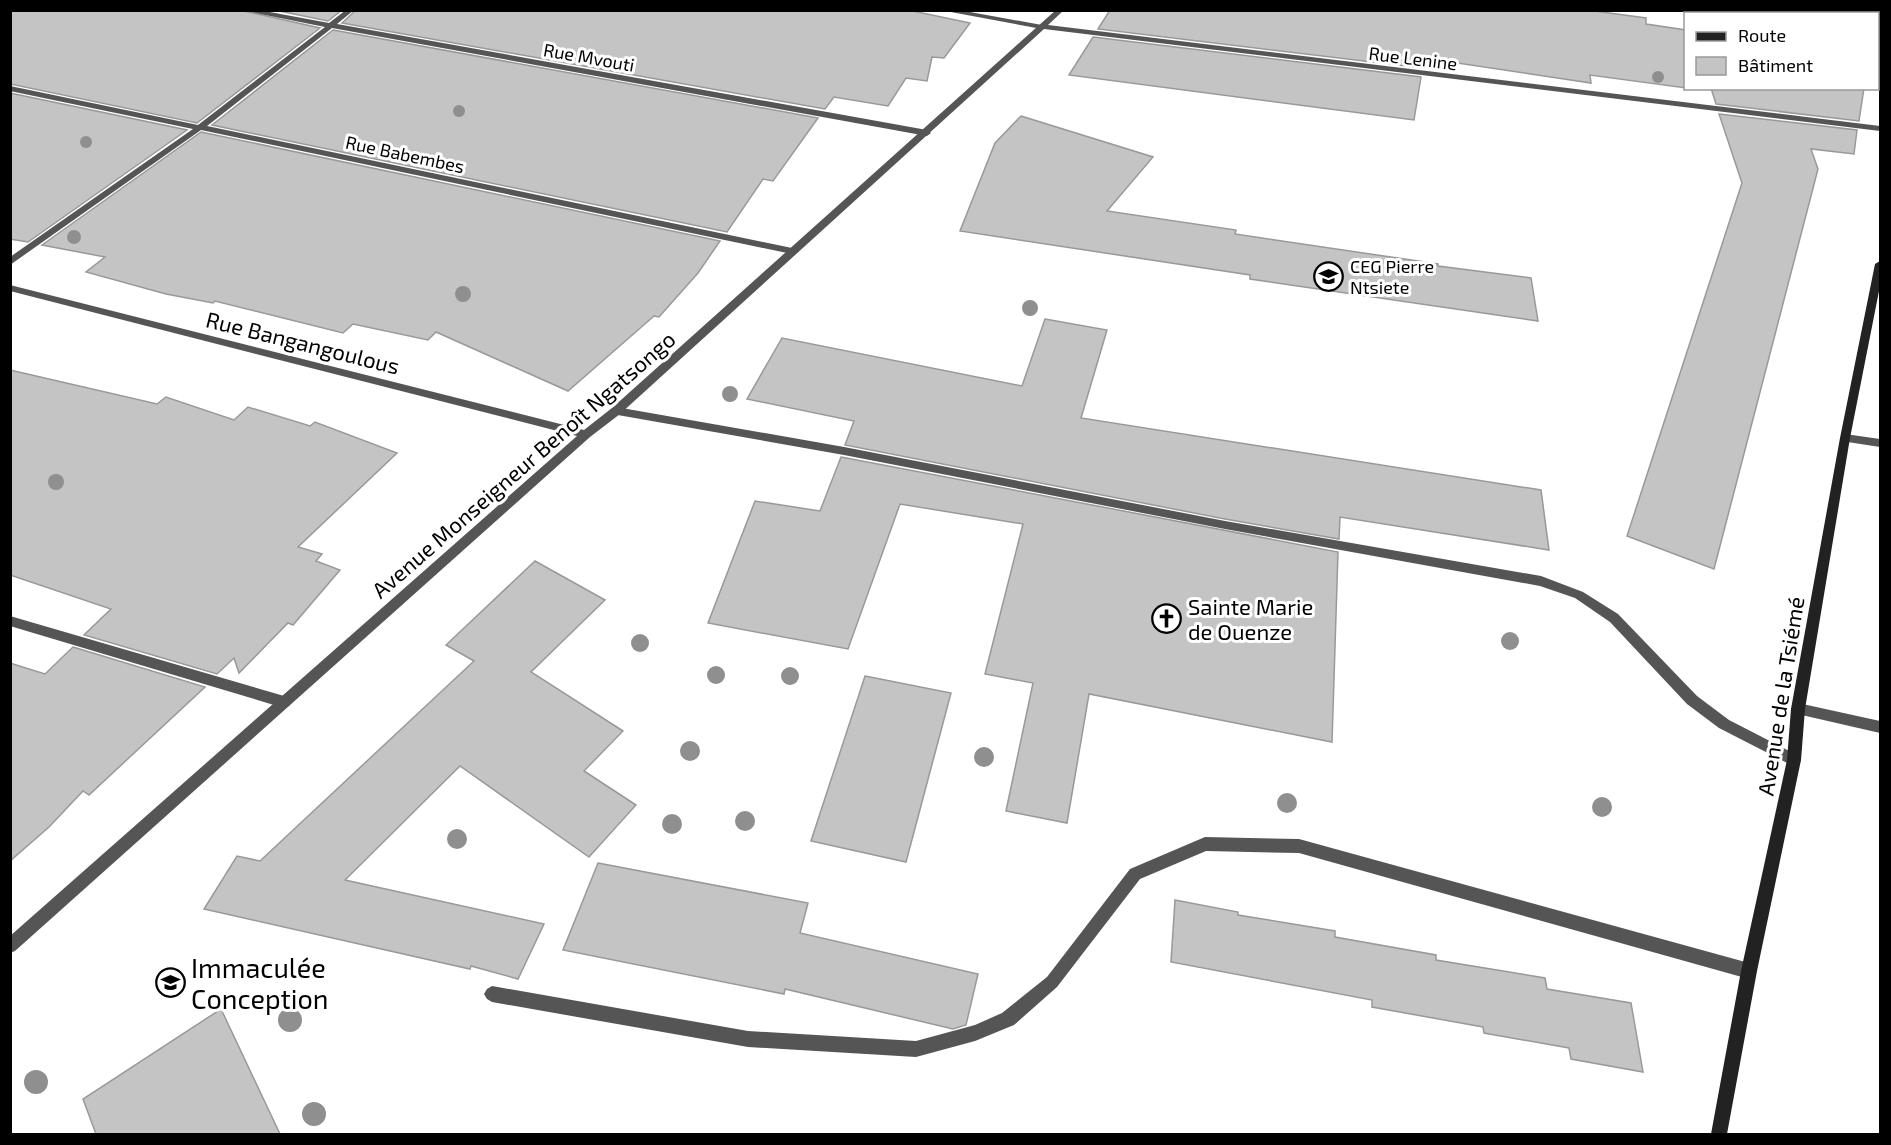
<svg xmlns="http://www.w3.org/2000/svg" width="1891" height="1145" font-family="'Exo 2',sans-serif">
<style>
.building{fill:#c4c4c4;stroke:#999;stroke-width:1.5}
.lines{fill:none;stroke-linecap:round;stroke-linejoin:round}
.service{fill:#555;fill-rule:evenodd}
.minor{fill:#555;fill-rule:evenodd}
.tertiary{fill:#555;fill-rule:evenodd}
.secondary{fill:#222;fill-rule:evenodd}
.tree{fill:#8f8f8f}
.labels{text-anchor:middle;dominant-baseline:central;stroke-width:6;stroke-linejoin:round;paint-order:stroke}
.far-street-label{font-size:18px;fill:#000;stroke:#fff}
.far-poi-label{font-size:18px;fill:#000;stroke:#fff;text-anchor:start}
.street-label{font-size:22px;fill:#000;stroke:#fff}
.poi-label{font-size:22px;fill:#000;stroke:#fff;text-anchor:start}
.near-poi-label{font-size:27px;fill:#000;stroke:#fff;text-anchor:start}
</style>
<rect width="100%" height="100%" fill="#fff"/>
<g class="building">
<path d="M 10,10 L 239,10 L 320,28 L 197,123 L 10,84 Z"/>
<path d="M 274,10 L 342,10 L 328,21 Z"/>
<path d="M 356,10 L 908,10 L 970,23 L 944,58 L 932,57 L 927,81 L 906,78 L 888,106 L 834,97 L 825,109 L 342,23 Z"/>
<path d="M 1110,10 L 1587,10 L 1646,18 L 1646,24 L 1686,30 L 1686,88 L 1590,75 L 1591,83 L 1424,58 L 1422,68 L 1098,29 Z"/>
<path d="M 333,30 L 818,118 L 773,181 L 763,179 L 727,232 L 212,125 Z"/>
<path d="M 1093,37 L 1421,77 L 1414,120 L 1069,75 Z"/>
<path d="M 1711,88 L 1864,88 L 1859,121 L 1716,104 Z"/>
<path d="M 10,93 L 187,130 L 28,242 L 10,239 Z"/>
<path d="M 1719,114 L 1857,130 L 1854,154 L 1811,149 L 1818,169 L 1714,569 L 1627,536 L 1742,183 Z"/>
<path d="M 1021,116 L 1153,157 L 1107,211 L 1236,230 L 1235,234 L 1438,264 L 1438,266 L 1531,278 L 1538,321 L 1250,279 L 1250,275 L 960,231 L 995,143 Z"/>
<path d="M 201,132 L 720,241 L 698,273 L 659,317 L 654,316 L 568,391 L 436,332 L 428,340 L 353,324 L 343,333 L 215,301 L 213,303 L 166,294 L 86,272 L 105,257 L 42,245 Z"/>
<path d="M 1045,319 L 1107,330 L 1081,418 L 1541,490 L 1549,550 L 1340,517 L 1339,539 L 1225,519 L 845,445 L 854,421 L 747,399 L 782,338 L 1022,386 Z"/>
<path d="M 10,370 L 157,404 L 166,397 L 234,420 L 248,407 L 310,426 L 315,422 L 397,453 L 298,547 L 322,554 L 316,561 L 340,570 L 293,625 L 288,623 L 239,673 L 234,658 L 217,674 L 84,635 L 111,609 L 10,575 Z"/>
<path d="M 841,457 L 1338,552 L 1332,742 L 1089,694 L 1067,823 L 1006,811 L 1033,683 L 985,674 L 1023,524 L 900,504 L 848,649 L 708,623 L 755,501 L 820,511 Z"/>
<path d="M 535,561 L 605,600 L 531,672 L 623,731 L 584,771 L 636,805 L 589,857 L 460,766 L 345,880 L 544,924 L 518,979 L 471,966 L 470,969 L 204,909 L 237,856 L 260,861 L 474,661 L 446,645 Z"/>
<path d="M 73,647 L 205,687 L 89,795 L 83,791 L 49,827 L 10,861 L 10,663 L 45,674 Z"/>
<path d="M 865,676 L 951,693 L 906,862 L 811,841 Z"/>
<path d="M 598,863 L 808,903 L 800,933 L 978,974 L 966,1025 L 953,1029 L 785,989 L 784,994 L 563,950 Z"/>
<path d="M 1175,900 L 1238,912 L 1238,915 L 1335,931 L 1335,937 L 1436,955 L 1436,960 L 1545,978 L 1547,989 L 1631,1003 L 1643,1072 L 1571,1059 L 1569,1048 L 1484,1033 L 1483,1027 L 1372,1007 L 1372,1000 L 1171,962 Z"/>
<path d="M 221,1009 L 280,1134 L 96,1134 L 83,1099 Z"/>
</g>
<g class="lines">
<path class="service" d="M 1205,837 L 1299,839 L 1749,963 L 1754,966 L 1757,971 L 1754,976 L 1749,979 L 1299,853 L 1206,851 L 1140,879 L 1057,987 L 1014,1025 L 975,1041 L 916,1057 L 748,1047 L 492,1002 L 487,999 L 484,994 L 487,989 L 492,986 L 748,1031 L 916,1041 L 975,1025 L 1002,1013 L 1047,977 L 1130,869 Z"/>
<g class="minor">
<path d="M 241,10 L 259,10 L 329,23 L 346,10 L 354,10 L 337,24 L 927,130 L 931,133 L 927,136 L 332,28 L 207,126 L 792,248 L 797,251 L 792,254 L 201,130 L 10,265 L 10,257 L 193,129 L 10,91 L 10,86 L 198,125 L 325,27 Z"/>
<path d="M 940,10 L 959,10 L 1042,25 L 1046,27 L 1042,29 Z"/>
<path d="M 1699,10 L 1722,10 L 1734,14 L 1711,14 Z"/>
<rect x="1878" y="26" width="2" height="5"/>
<path d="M 616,407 L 844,447 L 1225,521 L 1541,576 L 1583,592 L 1618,614 L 1697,696 L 1729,720 L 1799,756 L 1801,760 L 1799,764 L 1794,766 L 1789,764 L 1719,728 L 1687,704 L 1610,622 L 1575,598 L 1540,586 L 1225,529 L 844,455 L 612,414 L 611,411 Z"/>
<path d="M 1845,434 L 1880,439 L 1880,447 L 1841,441 L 1840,438 Z"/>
<path d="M 10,616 L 284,696 L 289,698 L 291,702 L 289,706 L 284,708 L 10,626 Z"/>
<path d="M 1798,703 L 1880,721 L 1880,733 L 1793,713 L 1791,709 L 1793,705 Z"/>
</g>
<path class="tertiary" d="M 1056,10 L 1064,10 L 1048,25 L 1880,126 L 1880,131 L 1044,29 L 620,414 L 590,437 L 15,951 L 10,953 L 10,936 L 577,436 L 10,291 L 10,285 L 584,430 L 612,408 Z"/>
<path class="secondary" d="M 1880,261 L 1880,286 L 1850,438 L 1805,709 L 1801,760 L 1757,971 L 1727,1134 L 1711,1134 L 1741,971 L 1787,760 L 1791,709 L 1840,438 L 1875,264 Z"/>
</g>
<g class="tree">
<circle cx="1658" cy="77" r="6"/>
<circle cx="459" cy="111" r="6"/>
<circle cx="86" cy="142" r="6"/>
<circle cx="74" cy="237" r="7"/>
<circle cx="463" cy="294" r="8"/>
<circle cx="1030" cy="308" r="8"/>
<circle cx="730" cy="394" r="8"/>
<circle cx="56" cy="482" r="8"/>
<circle cx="1510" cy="641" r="9"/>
<circle cx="640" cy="643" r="9"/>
<circle cx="716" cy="675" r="9"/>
<circle cx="790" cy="676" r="9"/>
<circle cx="690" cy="751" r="10"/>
<circle cx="984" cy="757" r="10"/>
<circle cx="1287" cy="803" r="10"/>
<circle cx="1602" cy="807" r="10"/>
<circle cx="745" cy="821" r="10"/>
<circle cx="672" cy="824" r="10"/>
<circle cx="457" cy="839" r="10"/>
<circle cx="290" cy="1020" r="12"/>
<circle cx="36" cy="1082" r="12"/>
<circle cx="314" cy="1114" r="12"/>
</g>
<defs>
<symbol id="school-ring" viewBox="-11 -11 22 22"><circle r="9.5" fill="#fff" stroke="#000" stroke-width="1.5"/><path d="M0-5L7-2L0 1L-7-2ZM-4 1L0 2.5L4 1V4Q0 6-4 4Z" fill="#000"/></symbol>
<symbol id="church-ring" viewBox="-11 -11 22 22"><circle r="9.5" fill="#fff" stroke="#000" stroke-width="1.5"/><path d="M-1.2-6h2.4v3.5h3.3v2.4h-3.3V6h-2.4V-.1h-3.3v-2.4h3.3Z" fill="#000"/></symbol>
</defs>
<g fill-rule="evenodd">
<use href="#school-ring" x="1312" y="260" width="33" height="33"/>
<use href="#church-ring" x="1150" y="602" width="33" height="33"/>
<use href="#school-ring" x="154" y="966" width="33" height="33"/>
</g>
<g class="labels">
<g class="far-street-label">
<text transform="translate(589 57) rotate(10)">Rue Mvouti</text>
<text transform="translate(1413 58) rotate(7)">Rue Lenine</text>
<text transform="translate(405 154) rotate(12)">Rue Babembes</text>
</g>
<g class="far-poi-label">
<text x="1350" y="266">CEG Pierre<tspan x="1350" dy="21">Ntsiete</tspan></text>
</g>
<g class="street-label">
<text transform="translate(303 342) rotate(14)">Rue Bangangoulous</text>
<text transform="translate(523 464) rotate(-41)">Avenue Monseigneur Benoît Ngatsongo</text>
<text transform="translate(1780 696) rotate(-81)">Avenue de la Tsiémé</text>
</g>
<g class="poi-label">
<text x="1188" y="606">Sainte Marie<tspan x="1188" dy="25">de Ouenze</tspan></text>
</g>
<g class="near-poi-label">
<text x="191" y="967">Immaculée<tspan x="191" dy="31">Conception</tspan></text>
</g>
</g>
<rect width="1891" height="1145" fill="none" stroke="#000000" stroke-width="24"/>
<rect x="1684" y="12" width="195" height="78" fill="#ffffff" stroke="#999999" stroke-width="1.5"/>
<rect x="1696" y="32" width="30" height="9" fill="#222222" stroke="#999999" stroke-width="1.5"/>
<text x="1738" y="42" font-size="18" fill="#000000">Route</text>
<rect x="1696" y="57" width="30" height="18" fill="#c4c4c4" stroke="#999999" stroke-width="1.5"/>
<text x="1738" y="72" font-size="18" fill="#000000">Bâtiment</text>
</svg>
